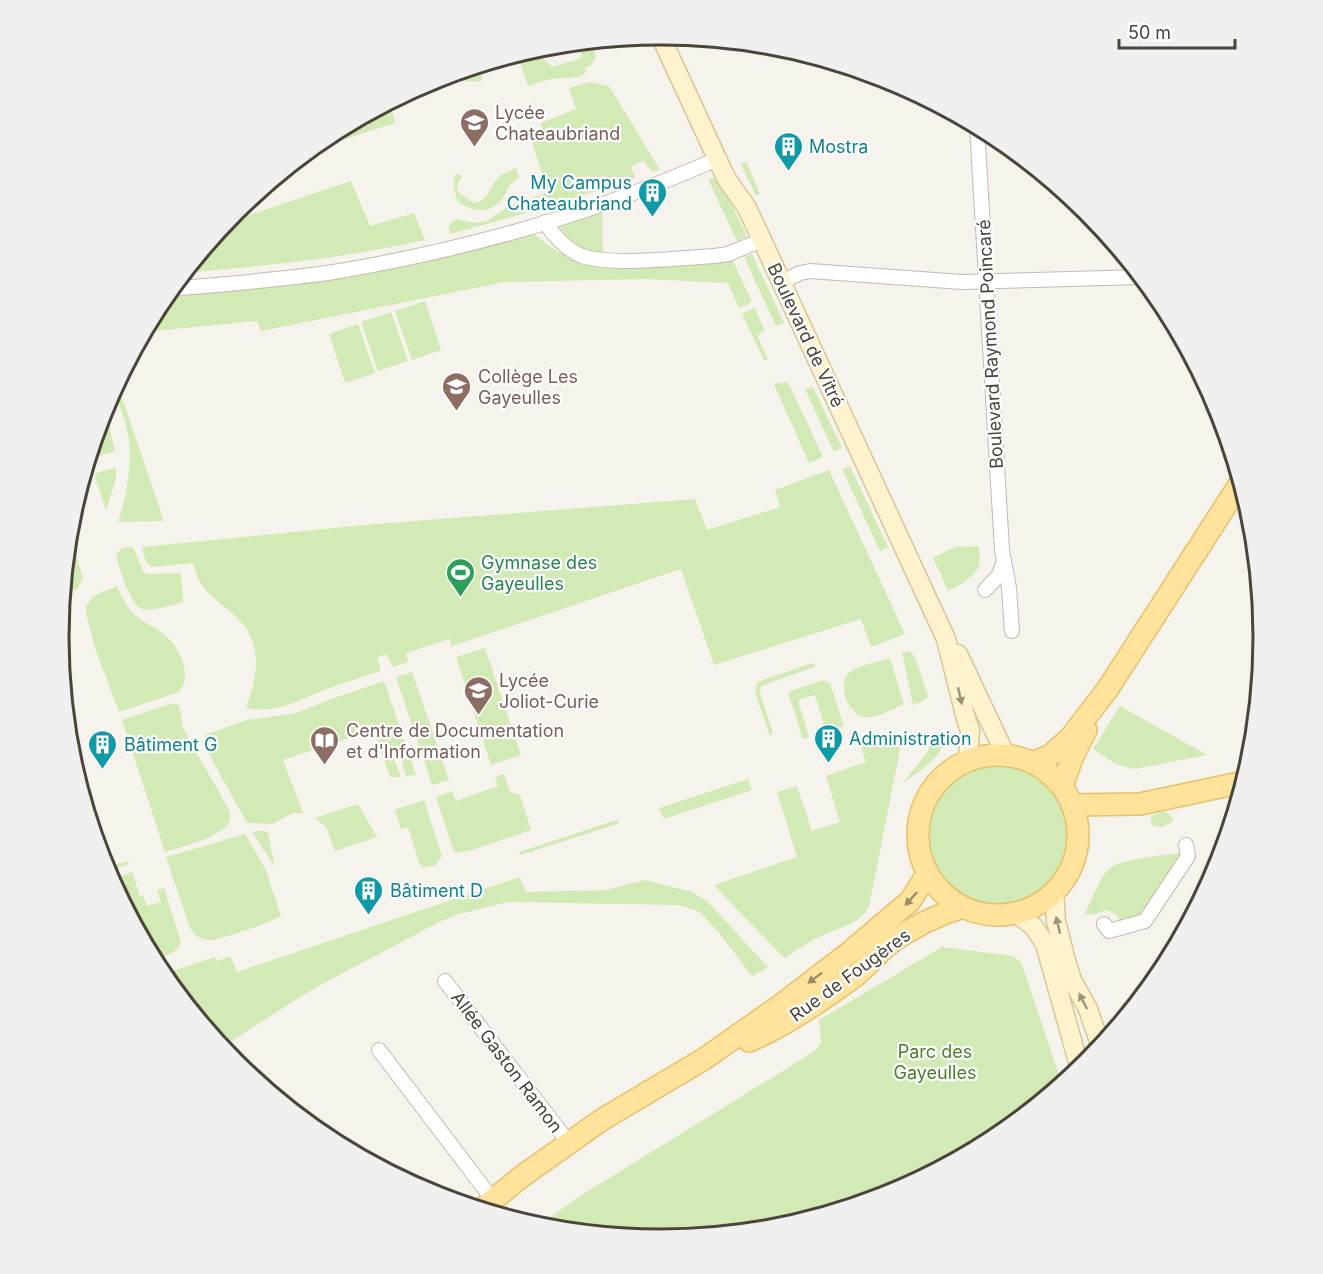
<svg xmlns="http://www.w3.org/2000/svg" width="1323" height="1274" font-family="Inter,sans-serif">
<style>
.green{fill:#d2eab5}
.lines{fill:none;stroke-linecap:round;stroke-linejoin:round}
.street-casing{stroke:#c2bbae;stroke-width:16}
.secondary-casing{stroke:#d6c79b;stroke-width:21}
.primary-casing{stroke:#e6c16a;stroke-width:24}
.street{stroke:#fff;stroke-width:14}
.secondary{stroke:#fff3cd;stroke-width:18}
.primary{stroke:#ffe39c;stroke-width:21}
.oneway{fill:#9c937c}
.oneway2{fill:#9c8c66}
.labels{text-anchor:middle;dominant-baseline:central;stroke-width:4.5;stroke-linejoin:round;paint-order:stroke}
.education-label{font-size:18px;fill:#785e54;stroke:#fff;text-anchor:start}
.culture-label{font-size:18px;fill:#0d838f;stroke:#fff;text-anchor:start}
.street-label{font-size:18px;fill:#4b4439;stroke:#fff}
.leisure-label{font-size:18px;fill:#27864d;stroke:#fff;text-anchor:start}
.park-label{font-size:18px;fill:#4a7f2a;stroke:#fff}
.rim{fill:none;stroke:#4b4439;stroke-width:3}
</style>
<rect width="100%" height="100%" fill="#f6f3ec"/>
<g class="green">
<path d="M 591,41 L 596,57 L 591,66 L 585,68 L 586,72 L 580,77 L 550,79 L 528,86 L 517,54 L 538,48 L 541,56 L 552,67 L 582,58 L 577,43 Z"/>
<path d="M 478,66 L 483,80 C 472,83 460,82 452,74 Z"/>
<path d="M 590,82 L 609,86 L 660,170 L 652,172 L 644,161 L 631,166 L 635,178 L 548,207 L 450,234 L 449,227 L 451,222 L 457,219 L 474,223 L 489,220 L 507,207 L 548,192 L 531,139 L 545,135 L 541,123 L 576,109 L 569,88 Z"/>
<path d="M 391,108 L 395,123 L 333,143 L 332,133 L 351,123 Z"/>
<path d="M 746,161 L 760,194 L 756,196 L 741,164 Z"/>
<path d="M 516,168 L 519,178 C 507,185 511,186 504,196 C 492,215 474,213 457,201 L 453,183 L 455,175 L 458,174 L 462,176 L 457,186 L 458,192 L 474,203 C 489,200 489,187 498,178 C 502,173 510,171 516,168 Z"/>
<path d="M 715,178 L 727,196 L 747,236 L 737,241 L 708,179 Z"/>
<path d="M 351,181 L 370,226 L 414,213 L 425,240 C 345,258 265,266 184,273 L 226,223 Z"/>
<path d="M 602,211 L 603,255 C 586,254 568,239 558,225 Z"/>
<path d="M 533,233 C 545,243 557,253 572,258 C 613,271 681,263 725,261 L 732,259 L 752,302 L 739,308 L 728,283 L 647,279 L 505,282 L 261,331 L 257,321 L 144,332 L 166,296 L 365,273 L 440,258 Z"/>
<path d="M 752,254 L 784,323 L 776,326 L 744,257 Z"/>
<path d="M 425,301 L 441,350 L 412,360 L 395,311 Z"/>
<path d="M 755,308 L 765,331 L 757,335 L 768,359 L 764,360 L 742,314 Z"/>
<path d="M 391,312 L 408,361 L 378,371 L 361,322 Z"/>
<path d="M 358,324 L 375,373 L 345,383 L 329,334 Z"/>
<path d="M 788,382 L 823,457 L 809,463 L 774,384 Z"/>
<path d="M 117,383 L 164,521 L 118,522 C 132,476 137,437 113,392 Z"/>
<path d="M 813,387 L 842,448 L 834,452 L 805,389 Z"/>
<path d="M 109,427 L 115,451 L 89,459 L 98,431 Z"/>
<path d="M 850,466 L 888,547 L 880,551 L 842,469 Z"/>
<path d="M 116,467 L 116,479 L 106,510 L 94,474 Z"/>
<path d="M 829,470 L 905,634 L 871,647 L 861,619 L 714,665 L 681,569 L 452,646 L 449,639 L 406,653 L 408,662 L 393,667 L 386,654 L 377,658 L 381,671 C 363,677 345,682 327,689 C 298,700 279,714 246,708 C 259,673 264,640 232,613 C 212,596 200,591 193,563 L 152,567 L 146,562 L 142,547 L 364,525 L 695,499 L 707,530 L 780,507 L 775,490 Z"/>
<path d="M 71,537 L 83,579 L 77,589 L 63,595 L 69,538 Z"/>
<path d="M 979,546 C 980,565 982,569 966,580 C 960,585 955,588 948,590 L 933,558 L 955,547 Z"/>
<path d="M 133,547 L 143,571 L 147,574 L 181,573 L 183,602 C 172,605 156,610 145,610 C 131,609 119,567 116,555 L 122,548 Z"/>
<path d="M 117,586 C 121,595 125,604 131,611 C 141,622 156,627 167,637 C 180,648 193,677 179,692 L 119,712 L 95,648 L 86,614 L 86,607 L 93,596 Z"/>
<path d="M 485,648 L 521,755 L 491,765 L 456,657 Z"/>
<path d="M 910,651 L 915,657 L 928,696 L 925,700 L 913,705 L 902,652 Z"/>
<path d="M 890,658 L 904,704 C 893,709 877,718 865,717 C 848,715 836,683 850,672 C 860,665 878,662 890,658 Z"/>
<path d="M 813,663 L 815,664 L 814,667 L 761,686 L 760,693 L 773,733 L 770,736 L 755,693 L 757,682 Z"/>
<path d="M 412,672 L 449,780 L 432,785 L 396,677 Z"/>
<path d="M 823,680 L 830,683 L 844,726 L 826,731 L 815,695 L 798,700 L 809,737 L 803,739 L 788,692 Z"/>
<path d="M 384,681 L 416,775 L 406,776 L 399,751 L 392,754 L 401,777 L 390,777 L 373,730 L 283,760 L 303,813 L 293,813 L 272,824 L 247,823 L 212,760 L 204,741 L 205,735 L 247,720 L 297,713 L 331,699 Z"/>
<path d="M 173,703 L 179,705 L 183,727 L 187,736 L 227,806 C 229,810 231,814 230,819 C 227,837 180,847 165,852 L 122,720 Z"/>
<path d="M 1120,706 L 1207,755 L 1135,769 C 1119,767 1107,759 1093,749 Z"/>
<path d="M 894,730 L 900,749 L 869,907 C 858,925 838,928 821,936 C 808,942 796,951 784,958 L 714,885 L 797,857 L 777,792 L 797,786 L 812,831 L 840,822 L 826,776 L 866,762 L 859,742 Z"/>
<path d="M 943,736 C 943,742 943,746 940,751 C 934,761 913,777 903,783 L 928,751 L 931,741 Z"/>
<path d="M 71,739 L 92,802 L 85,803 L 71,754 L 69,740 Z"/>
<circle cx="999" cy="835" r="72"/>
<path d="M 504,774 L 510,792 L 520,795 L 531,830 L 469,851 L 457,853 L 453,849 L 436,797 L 452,791 L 456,801 L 498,786 L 495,777 Z"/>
<path d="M 748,779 L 752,790 L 664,819 L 659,808 Z"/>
<path d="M 424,800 L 442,856 L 436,865 L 424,868 L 419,863 L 408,827 L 401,829 L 395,810 Z"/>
<path d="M 358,804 L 377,837 L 335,851 L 326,827 L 315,818 Z"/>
<path d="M 88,810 L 96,812 L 114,865 L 128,861 L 129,864 L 121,867 L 105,867 Z"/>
<path d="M 1165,811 L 1172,817 L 1173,821 L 1163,827 L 1153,826 L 1151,823 L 1151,816 Z"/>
<path d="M 616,820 L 619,821 L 617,824 L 521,855 L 519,854 L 519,852 Z"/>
<path d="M 255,831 L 266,831 L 268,833 L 275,867 L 254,835 L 253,832 Z"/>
<path d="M 245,834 L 265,868 L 281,916 C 272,922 220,940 209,940 C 200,940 194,935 190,928 L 166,857 Z"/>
<path d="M 1180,853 L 1180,858 L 1142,916 L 1121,922 L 1117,915 L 1107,910 L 1092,915 L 1085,914 C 1091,902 1100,877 1110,868 C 1121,859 1165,855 1180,853 Z"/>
<path d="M 132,872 L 140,896 L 143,896 L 147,906 L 161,902 L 157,890 L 164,888 L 181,942 C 177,954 164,956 154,959 L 115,886 L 118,877 Z"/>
<path d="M 520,877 L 526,892 L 606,890 L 645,880 L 692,892 L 707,901 L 768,967 L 752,976 L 720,934 L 700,912 L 678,905 L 509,902 L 459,914 L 439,922 L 313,989 L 222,1047 L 163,974 L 215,957 L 217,961 L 230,956 L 237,972 Z"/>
<path d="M 942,947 L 1013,956 L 1021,962 L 1062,1084 L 996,1138 L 892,1194 L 779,1228 L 661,1239 L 538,1226 L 580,1196 L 815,1051 L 821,1042 L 819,1020 Z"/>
</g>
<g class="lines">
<defs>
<g id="street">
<path d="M 977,126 L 1002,550 L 1009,588 L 1012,631"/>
<path d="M 545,222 C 553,235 567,250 582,256 C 612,266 681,258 715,256 L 728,254 L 762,240"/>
<path d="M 782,282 L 800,273 L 810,271 L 962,282 L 1141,277"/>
<path d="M 171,289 C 226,284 280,280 334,272 C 465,250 596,213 717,159"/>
<path d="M 985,590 L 999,575 L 1004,561"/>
<path d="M 1104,924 L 1109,931 L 1145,921 L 1188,856 L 1186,845"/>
<path d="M 445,981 L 569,1143"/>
<path d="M 379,1050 L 493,1200"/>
</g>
<g id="secondary">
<path d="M 660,35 L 726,178 L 747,208 L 762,240 L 946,639 L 965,715 L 970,731 L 968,761"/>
<path d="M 958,654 L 1006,756"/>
<path d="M 1054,892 L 1056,921 L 1065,957 L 1072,980 L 1088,1009 L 1101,1047"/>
<path d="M 1016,913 L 1034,927 L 1045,944 L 1080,1069"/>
</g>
<g id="primary">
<circle cx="998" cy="835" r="80"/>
<path d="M 1033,763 L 1051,755 L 1070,738 L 1107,690 L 1241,482"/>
<path d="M 1062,787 L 1072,758 L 1086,730"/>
<path d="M 1072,805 L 1140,804 L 1244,782"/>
<path d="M 749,1041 C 785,1026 824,999 855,976 C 868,966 877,954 889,944 C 911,928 937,915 963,907"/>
<path d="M 482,1209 L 521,1177 L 603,1119 L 704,1059 L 781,1005 L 850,952 L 910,901 L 928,873"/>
</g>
</defs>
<use href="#street" class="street-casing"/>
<use href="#secondary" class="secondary-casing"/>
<use href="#primary" class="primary-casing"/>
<use href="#street" class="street"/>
<use href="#secondary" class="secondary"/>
<use href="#primary" class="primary"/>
</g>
<defs><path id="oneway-solid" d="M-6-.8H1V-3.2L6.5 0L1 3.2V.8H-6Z" transform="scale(1.5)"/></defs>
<g class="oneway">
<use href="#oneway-solid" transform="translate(960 696) rotate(77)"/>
<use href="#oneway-solid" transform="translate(1058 925) rotate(-103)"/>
<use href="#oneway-solid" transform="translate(1083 1001) rotate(-117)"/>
</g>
<g class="oneway2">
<use href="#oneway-solid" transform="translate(911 899) rotate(132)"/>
<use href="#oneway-solid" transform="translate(815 978) rotate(143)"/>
</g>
<defs>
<symbol id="school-pin" viewBox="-11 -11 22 30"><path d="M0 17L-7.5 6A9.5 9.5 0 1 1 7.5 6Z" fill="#8d6e63" stroke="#fff"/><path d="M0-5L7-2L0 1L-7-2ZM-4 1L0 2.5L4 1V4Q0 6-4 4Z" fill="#fff"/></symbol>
<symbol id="building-pin" viewBox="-11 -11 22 30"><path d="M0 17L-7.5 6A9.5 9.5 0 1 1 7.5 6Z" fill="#0f9aa8" stroke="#fff"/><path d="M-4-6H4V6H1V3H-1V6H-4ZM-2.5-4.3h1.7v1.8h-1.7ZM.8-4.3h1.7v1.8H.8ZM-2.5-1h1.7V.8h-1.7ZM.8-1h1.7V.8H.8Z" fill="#fff"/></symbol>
<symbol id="stadium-pin" viewBox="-11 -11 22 30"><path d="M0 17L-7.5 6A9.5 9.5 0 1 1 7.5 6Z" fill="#2e9e5b" stroke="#fff"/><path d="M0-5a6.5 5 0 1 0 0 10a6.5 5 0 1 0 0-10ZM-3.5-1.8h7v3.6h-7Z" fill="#fff"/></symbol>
<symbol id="library-pin" viewBox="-11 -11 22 30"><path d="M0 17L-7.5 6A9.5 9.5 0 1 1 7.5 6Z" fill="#8d6e63" stroke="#fff"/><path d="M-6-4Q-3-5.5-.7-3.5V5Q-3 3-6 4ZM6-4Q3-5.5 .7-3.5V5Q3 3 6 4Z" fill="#fff"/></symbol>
</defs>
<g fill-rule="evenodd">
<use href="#school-pin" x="458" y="106" width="33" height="45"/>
<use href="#building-pin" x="772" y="130" width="33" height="45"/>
<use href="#building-pin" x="636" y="176" width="33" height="45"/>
<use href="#school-pin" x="440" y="370" width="33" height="45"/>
<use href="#stadium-pin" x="444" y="556" width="33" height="45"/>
<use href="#school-pin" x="462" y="674" width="33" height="45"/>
<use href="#building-pin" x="812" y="722" width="33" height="45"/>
<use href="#library-pin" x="308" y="724" width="33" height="45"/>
<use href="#building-pin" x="86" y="728" width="33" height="45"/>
<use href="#building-pin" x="352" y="874" width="33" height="45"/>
</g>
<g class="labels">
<g class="education-label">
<text x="495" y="112">Lycée<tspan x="495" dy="21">Chateaubriand</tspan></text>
<text x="478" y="376">Collège Les<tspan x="478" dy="21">Gayeulles</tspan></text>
<text x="499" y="680">Lycée<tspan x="499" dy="21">Joliot-Curie</tspan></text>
<text x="346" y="730">Centre de Documentation<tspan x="346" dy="21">et d'Information</tspan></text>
</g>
<g class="culture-label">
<text x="809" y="146">Mostra</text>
<text x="632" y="182" text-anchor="end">My Campus<tspan x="632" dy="21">Chateaubriand</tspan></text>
<text x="849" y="738">Administration</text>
<text x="124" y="744">Bâtiment G</text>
<text x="390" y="890">Bâtiment D</text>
</g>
<g class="street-label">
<text transform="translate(806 335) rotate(65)">Boulevard de Vitré</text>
<text transform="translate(990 344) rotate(-93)">Boulevard Raymond Poincaré</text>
<text transform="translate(850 975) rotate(-36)">Rue de Fougères</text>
<text transform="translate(507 1062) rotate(53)">Allée Gaston Ramon</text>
</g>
<g class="leisure-label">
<text x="481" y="562">Gymnase des<tspan x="481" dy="21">Gayeulles</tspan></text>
</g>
<g class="park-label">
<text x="935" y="1051">Parc des<tspan x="935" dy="21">Gayeulles</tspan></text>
</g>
</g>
<path d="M0 0H1323V1274H0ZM69 637a592 592 0 1 1 1184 0a592 592 0 1 1-1184 0Z" fill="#f1f0ef" fill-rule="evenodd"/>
<path class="rim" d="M69 637a592 592 0 1 1 1184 0a592 592 0 1 1-1184 0Z"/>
<path d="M1119 39v9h116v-9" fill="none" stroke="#4b4439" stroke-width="3"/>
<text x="1128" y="39" font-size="18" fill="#4b4439" stroke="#ffffff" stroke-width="4.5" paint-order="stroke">50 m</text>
</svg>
